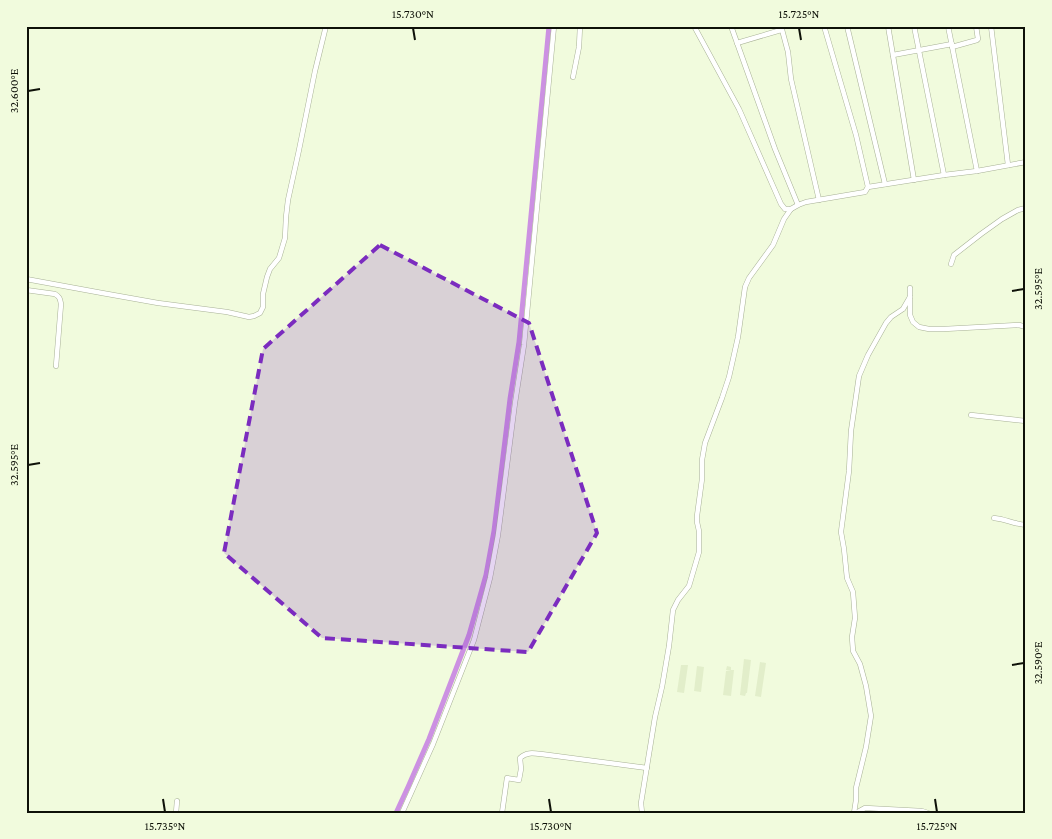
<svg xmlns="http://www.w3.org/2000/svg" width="1052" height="839" font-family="'Crimson Pro',serif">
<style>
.built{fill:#e2eeca}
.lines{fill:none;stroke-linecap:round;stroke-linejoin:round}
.canal{stroke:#cc91e2;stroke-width:5}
.street-casing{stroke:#a8b196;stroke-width:5.5}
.street{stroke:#fff;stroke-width:4.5}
.marked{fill:#7b2cbf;fill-opacity:0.2;stroke:#7b2cbf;stroke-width:4;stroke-dasharray:10 6;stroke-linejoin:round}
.ticks{fill:none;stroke:#0e1108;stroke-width:2}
.neatline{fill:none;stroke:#0e1108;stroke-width:2}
.ticks-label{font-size:12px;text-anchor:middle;fill:#0e1108}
</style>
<rect width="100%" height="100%" fill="#f1fbdd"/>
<g class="built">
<path d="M 744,659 L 751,660 L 747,693 L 746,693 L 745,696 L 740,695 Z"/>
<path d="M 760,662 L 766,663 L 761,697 L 755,696 Z"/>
<path d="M 681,665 L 688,665 L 684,693 L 677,692 Z"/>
<path d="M 697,666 L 704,667 L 701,692 L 694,691 Z"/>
<path d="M 727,666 L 731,667 L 731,670 L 734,670 L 731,696 L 723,695 L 726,671 L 731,671 L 726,670 Z"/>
</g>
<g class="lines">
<path class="canal" d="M 396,813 L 408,787 L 429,739 L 469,635 L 486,575 L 494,531 L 510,399 L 519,342 L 549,26"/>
<defs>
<g id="street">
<path d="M 694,26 L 739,109 L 781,204 L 785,209 L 791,209 L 798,205 L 806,202 L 865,192 L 868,187 L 944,175 L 977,171 L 1026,162"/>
<path d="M 731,26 L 775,149 L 798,205"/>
<path d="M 781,26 L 788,52 L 791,79 L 819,200"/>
<path d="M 824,26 L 856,135 L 868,187"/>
<path d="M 847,26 L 885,184"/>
<path d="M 888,26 L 914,180"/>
<path d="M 914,26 L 944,175"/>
<path d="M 948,26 L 977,171"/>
<path d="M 991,26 L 1008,165"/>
<path d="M 737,43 L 781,30"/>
<path d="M 952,47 L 977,40 L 978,39 L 976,26"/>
<path d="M 893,55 L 952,44"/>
<path d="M 573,77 L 579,47 L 580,26"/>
<path d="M 951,264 L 954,255 L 981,234 L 1002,219 L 1018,210 L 1026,208"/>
<path d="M 26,279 L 102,293 L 158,303 L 227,312 L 249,317 L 254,316 L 260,313 L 263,307 L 263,294 L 267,277 L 270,269 L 279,258 L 285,238 L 286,217 L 288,200 L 299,150 L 315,71 L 326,26"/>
<path d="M 910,288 L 910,315 L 913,322 L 919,327 L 929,329 L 944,329 L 1019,325 L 1026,327"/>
<path d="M 26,290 L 55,294 C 60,297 60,299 61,304 L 56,366"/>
<path d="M 971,415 L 1026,421"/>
<path d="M 994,518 C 1005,519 1014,524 1026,525"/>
<path d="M 176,813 L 177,801"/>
<path d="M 402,813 L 433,744 L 474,640 L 490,578 L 498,535 L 515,403 L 524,345 L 554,26"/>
<path d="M 502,813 L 507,778 L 519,780 L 521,769 L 520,758 C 526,752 533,753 541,754 L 647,768"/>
<path d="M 642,813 L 641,803 L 655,717 L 662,687 L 669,646 L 673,610 L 678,600 L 689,586 L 699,552 L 699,531 L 697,522 L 697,516 L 702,479 L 702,460 L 705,443 L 722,398 L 729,377 L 738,337 L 745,287 L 749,278 L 773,245 L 784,219 L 791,209"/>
<path d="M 854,813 L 856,800 L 856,788 L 866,747 L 871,716 L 866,686 L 860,664 L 853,651 L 852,637 L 855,618 L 853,592 L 847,578 L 844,549 L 841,532 L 849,471 L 851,431 L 859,376 L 868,355 L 886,323 L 891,317 L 903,309 L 910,297"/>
<path d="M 856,813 L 865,808 L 922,811 L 928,813"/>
</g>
</defs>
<use href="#street" class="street-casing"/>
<use href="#street" class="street"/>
</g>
<path class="marked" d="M 380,245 L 529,323 L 597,533 L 528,652 L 322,638 L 224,553 L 263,349 Z"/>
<path class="ticks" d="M 413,28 L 415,40M 799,28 L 801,40M 28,91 L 40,89M 1012,291 L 1024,289M 28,465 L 40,463M 1012,665 L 1024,663M 163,799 L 165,812M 549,799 L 551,812M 935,799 L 937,812"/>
<rect width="1052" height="839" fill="none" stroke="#f1fbdd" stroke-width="55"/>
<rect x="28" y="28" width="996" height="784" class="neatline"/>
<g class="ticks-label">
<text x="413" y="18">15.730°N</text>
<text x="799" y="18">15.725°N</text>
<text transform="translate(14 91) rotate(-90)" y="4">32.600°E</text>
<text transform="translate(1038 289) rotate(-90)" y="4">32.595°E</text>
<text transform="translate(14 465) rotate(-90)" y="4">32.595°E</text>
<text transform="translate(1038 663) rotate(-90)" y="4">32.590°E</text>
<text x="165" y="830">15.735°N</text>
<text x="551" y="830">15.730°N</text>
<text x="937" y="830">15.725°N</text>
</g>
</svg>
